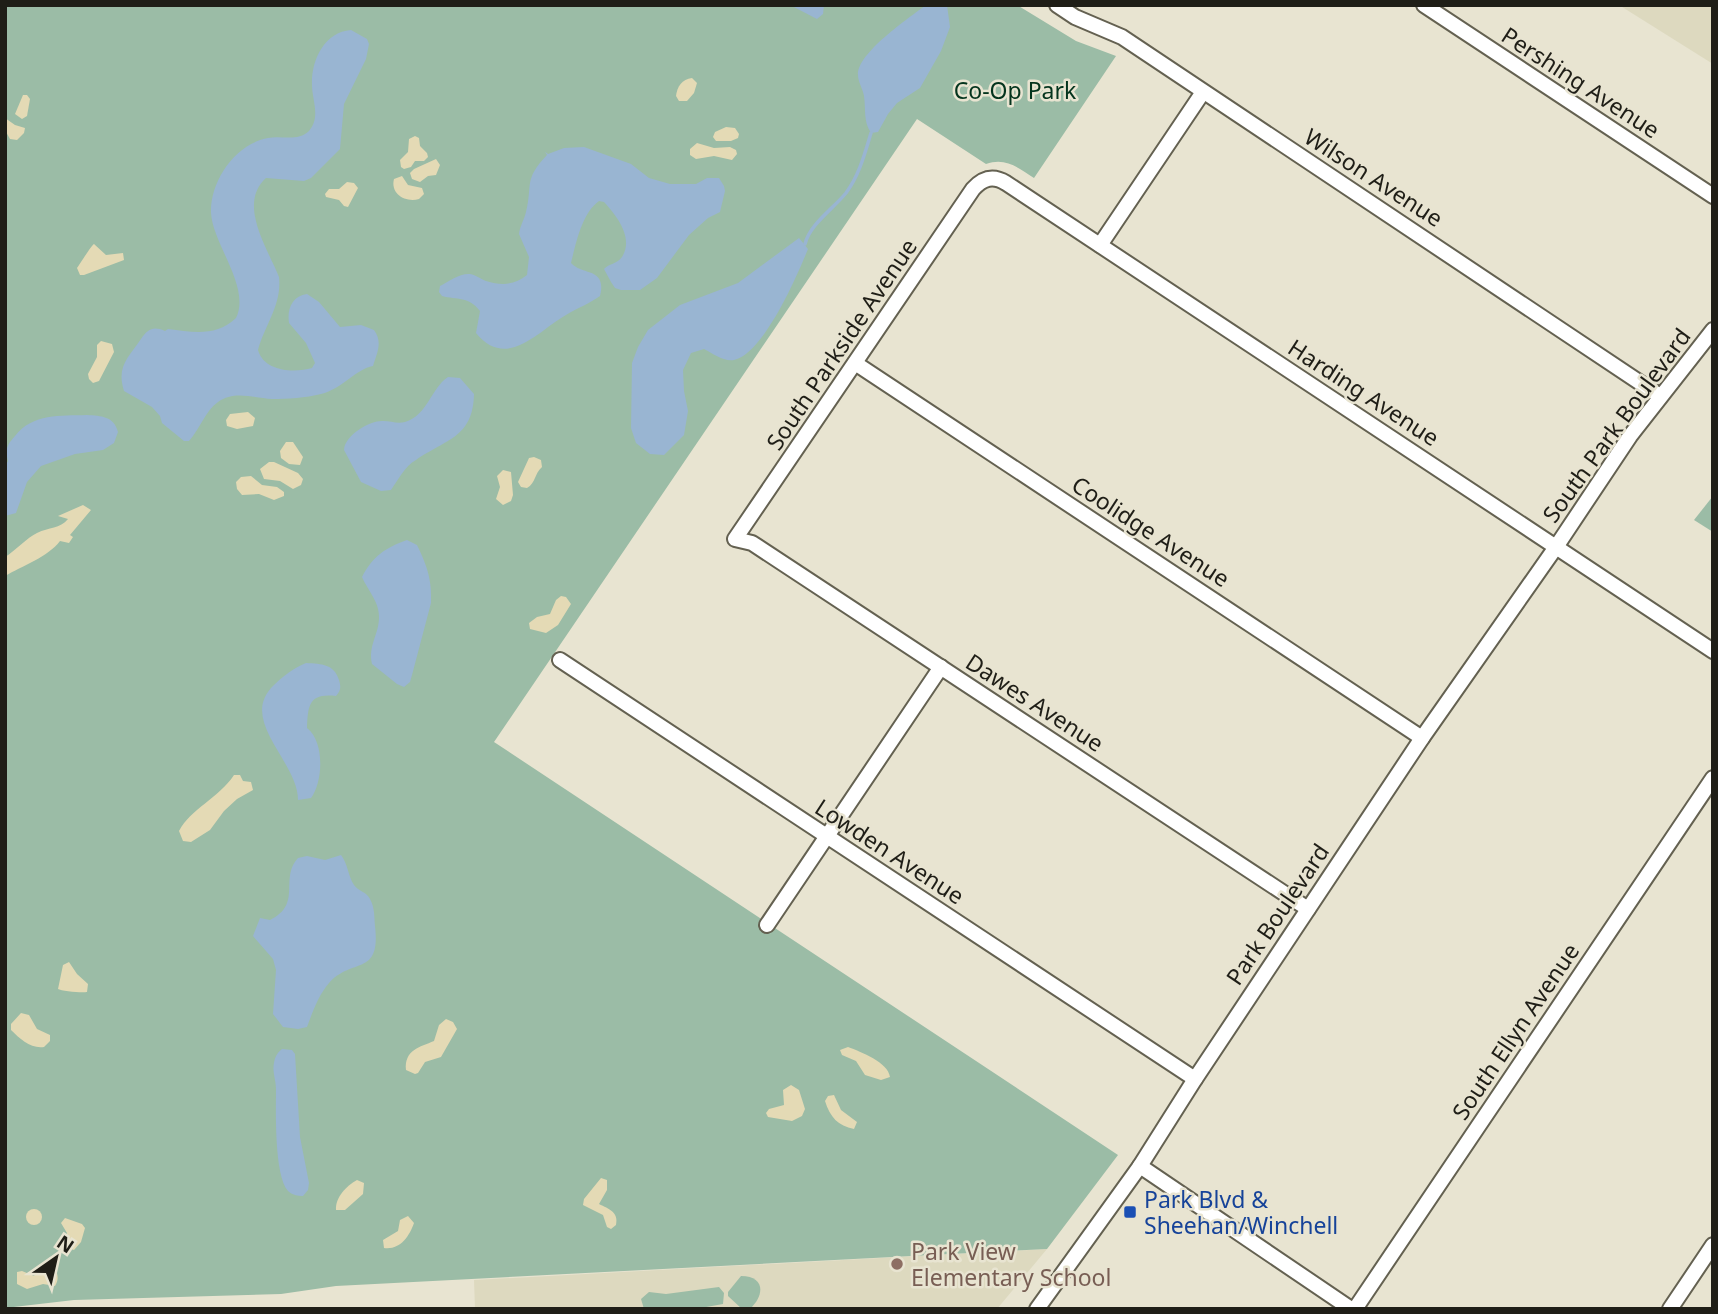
<svg xmlns="http://www.w3.org/2000/svg" width="1718" height="1314" font-family="'Noto Sans',sans-serif">
<style>
.built{fill:#ddd9bf}
.green{fill:#9bbca6}
.sand{fill:#e4dab5}
.water{fill:#99b5d2}
.lines{fill:none;stroke-linecap:round;stroke-linejoin:round}
.stream{stroke:#99b5d2;stroke-width:3.5}
.minor-casing{stroke:#646151;stroke-width:18}
.minor{stroke:#fff;stroke-width:14}
.transit-dot{fill:#1a4fb4;stroke:#e8e4d1;stroke-width:2.5}
.education-dot{fill:#8d6e63;stroke:#e8e4d1;stroke-width:2.5}
.labels{text-anchor:middle;dominant-baseline:central;stroke-width:5;stroke-linejoin:round;paint-order:stroke}
.street-label{font-size:23px;fill:#1f1e17;stroke:#e8e4d1}
.park-label{font-size:23px;fill:#04341d;stroke:#e8e4d1}
.transit-label{font-size:23px;fill:#164399;stroke:#e8e4d1;text-anchor:start}
.education-label{font-size:23px;fill:#785e54;stroke:#e8e4d1;text-anchor:start}
</style>
<rect width="100%" height="100%" fill="#e8e4d1"/>
<g class="built">
<path d="M 1619,5 L 1713,5 L 1713,64 Z"/>
<path d="M 1047,1249 L 997,1309 L 475,1309 L 474,1280 Z"/>
</g>
<g class="green">
<path d="M 5,5 L 1017,5 L 1076,41 L 1116,56 L 1034,178 C 1018,168 1006,157 986,164 L 917,119 L 494,742 L 1118,1155 L 1047,1249 L 336,1286 L 281,1294 L 74,1300 L 5,1308 Z"/>
<path d="M 1713,496 L 1713,532 L 1694,520 Z"/>
<path d="M 741,1276 C 765,1276 765,1295 750,1309 L 742,1309 L 728,1296 L 728,1292 Z"/>
<path d="M 719,1287 L 724,1293 L 723,1304 L 695,1309 L 644,1309 L 641,1299 L 649,1292 L 666,1294 Z"/>
</g>
<g class="sand">
<path d="M 692,78 L 697,83 L 694,93 L 687,101 L 679,101 L 676,96 C 677,87 682,79 692,78 Z"/>
<path d="M 23,95 L 27,95 L 30,99 L 27,116 L 22,119 L 15,114 Z"/>
<path d="M 5,118 L 15,125 L 25,128 L 24,133 L 17,140 L 10,139 L 5,130 Z"/>
<path d="M 726,127 L 735,128 L 739,134 L 738,138 L 731,141 L 716,141 L 713,137 L 715,132 Z"/>
<path d="M 415,136 L 419,138 L 420,146 L 427,153 L 428,157 L 424,161 L 415,161 L 411,167 L 404,169 L 401,167 L 400,160 L 408,152 L 409,139 Z"/>
<path d="M 697,143 L 714,148 L 730,147 L 736,150 L 737,154 L 732,160 L 714,156 L 696,159 L 690,155 L 690,149 Z"/>
<path d="M 436,159 L 440,165 L 436,175 L 428,176 L 420,182 L 412,179 L 410,173 L 414,169 Z"/>
<path d="M 402,176 L 408,185 L 422,188 L 424,194 L 419,199 C 406,203 390,194 394,179 Z"/>
<path d="M 347,182 L 354,183 L 358,188 L 348,207 L 344,206 L 339,200 L 326,197 L 325,194 L 329,189 L 339,189 Z"/>
<path d="M 94,244 L 106,255 L 123,253 L 124,260 L 84,275 L 80,275 L 77,268 C 80,264 91,246 94,244 Z"/>
<path d="M 101,341 L 112,344 L 114,352 L 99,381 L 93,383 L 89,379 L 88,374 L 97,357 L 97,345 Z"/>
<path d="M 248,412 L 255,418 L 253,426 L 237,429 L 227,426 L 226,420 L 230,414 Z"/>
<path d="M 286,442 L 293,442 L 303,457 L 300,465 L 289,464 L 281,458 L 280,451 Z"/>
<path d="M 534,457 L 541,460 L 542,467 C 534,474 536,483 527,488 L 521,487 L 518,482 L 529,458 Z"/>
<path d="M 269,462 L 274,462 L 298,473 L 303,479 L 301,485 L 293,489 L 280,481 L 264,479 L 260,469 Z"/>
<path d="M 503,470 L 511,472 L 513,495 L 511,501 L 503,505 L 496,499 L 500,487 L 497,476 Z"/>
<path d="M 251,476 L 262,485 L 277,487 L 284,492 L 284,496 L 274,500 L 259,494 L 242,495 L 237,489 L 236,482 L 241,477 Z"/>
<path d="M 83,505 L 91,510 L 70,535 L 73,537 L 69,543 L 60,541 C 48,557 22,566 5,576 L 5,557 C 15,551 28,537 37,533 C 49,527 60,529 68,519 L 58,516 Z"/>
<path d="M 561,596 L 566,597 L 571,604 L 558,625 L 546,633 L 530,629 L 529,623 L 537,617 L 550,614 L 556,600 Z"/>
<path d="M 234,775 L 240,775 L 243,781 L 251,782 L 253,790 L 237,799 L 224,811 L 210,830 L 191,842 L 183,841 L 179,831 C 190,809 219,798 234,775 Z"/>
<path d="M 69,962 L 77,974 L 88,984 L 87,992 C 82,993 61,991 58,989 L 63,965 Z"/>
<path d="M 21,1013 L 29,1015 L 37,1029 L 50,1035 L 50,1041 L 44,1047 C 31,1049 20,1039 11,1030 L 11,1024 Z"/>
<path d="M 446,1019 L 453,1022 L 457,1029 L 441,1057 L 425,1062 L 418,1073 L 415,1074 L 406,1070 C 404,1050 420,1047 434,1041 L 439,1025 Z"/>
<path d="M 848,1047 C 861,1052 888,1062 890,1077 L 881,1080 L 865,1075 L 856,1061 L 842,1055 L 840,1050 Z"/>
<path d="M 791,1085 L 799,1090 L 805,1109 L 802,1116 L 792,1121 L 768,1117 L 766,1113 L 769,1109 L 784,1105 L 783,1090 Z"/>
<path d="M 834,1095 L 841,1110 L 857,1122 L 854,1129 C 838,1126 830,1117 825,1101 L 828,1096 Z"/>
<path d="M 601,1178 L 607,1180 L 607,1190 L 599,1204 C 609,1209 619,1212 616,1225 L 611,1229 L 607,1227 L 603,1215 L 583,1205 L 584,1199 Z"/>
<path d="M 357,1180 L 364,1183 L 363,1194 L 345,1210 L 336,1210 C 335,1198 346,1186 357,1180 Z"/>
<circle cx="34" cy="1217" r="8"/>
<path d="M 408,1216 L 414,1223 C 409,1237 400,1250 384,1248 L 383,1240 L 398,1231 L 400,1220 Z"/>
<path d="M 65,1218 L 82,1224 L 85,1228 L 81,1242 L 74,1250 L 65,1247 L 67,1233 L 61,1223 Z"/>
<path d="M 45,1262 L 53,1265 C 57,1272 60,1278 55,1286 L 43,1284 L 27,1289 L 17,1284 L 17,1272 L 22,1271 L 34,1276 L 41,1264 Z"/>
</g>
<g class="water">
<path d="M 790,5 L 824,5 L 823,14 L 817,19 Z"/>
<path d="M 926,5 L 947,5 L 950,27 L 941,51 L 920,88 L 897,103 L 888,114 L 878,132 L 871,133 C 863,121 866,110 864,96 C 863,89 858,82 858,75 C 857,53 909,18 926,5 Z"/>
<path d="M 351,30 L 367,39 L 369,44 L 366,59 L 344,104 L 340,149 L 311,178 L 304,181 L 266,178 C 237,204 268,249 279,277 C 282,305 265,324 258,350 C 264,372 295,373 312,368 L 315,363 L 306,343 L 289,323 C 287,309 292,296 307,294 L 319,302 L 340,327 L 361,325 L 374,330 C 383,342 377,353 373,366 C 356,369 342,389 321,394 C 306,398 287,399 272,399 C 254,398 234,390 218,402 C 205,411 200,429 189,441 L 184,441 L 162,423 L 160,416 L 152,407 L 124,391 C 116,366 129,357 141,339 C 148,329 153,326 165,331 L 168,329 C 193,332 216,337 236,318 C 251,287 213,245 211,213 C 210,181 235,144 268,138 C 281,135 298,142 309,131 C 321,117 312,100 312,85 C 311,61 324,32 351,30 Z"/>
<path d="M 584,147 L 631,164 L 649,178 L 670,184 L 696,184 L 707,178 L 719,178 L 724,186 L 725,191 L 720,212 L 708,218 L 689,235 L 657,278 L 640,290 L 621,290 L 615,288 L 611,282 L 604,269 C 610,263 617,264 622,257 C 634,238 617,216 604,202 L 599,201 C 582,213 576,243 571,263 C 583,276 607,267 600,296 C 589,304 577,308 566,315 C 539,330 507,371 476,333 L 480,311 C 469,296 457,300 442,296 L 439,292 L 440,286 C 448,282 460,273 470,274 C 476,275 481,279 486,281 C 502,286 515,285 527,275 L 529,257 L 519,234 C 520,226 524,220 526,212 C 533,185 523,180 547,155 L 545,152 L 548,154 L 564,148 Z"/>
<path d="M 799,238 L 808,249 C 797,276 764,353 734,360 C 724,362 712,353 704,349 L 691,353 L 683,370 L 684,391 L 688,411 L 684,435 L 664,455 L 650,454 L 636,443 L 631,428 L 632,363 L 638,347 L 648,330 L 680,305 L 738,283 Z"/>
<path d="M 448,377 L 460,378 L 474,394 C 473,438 446,439 416,460 C 405,466 398,480 391,490 L 381,491 L 361,482 L 344,450 C 345,434 372,420 383,421 C 391,421 397,424 405,422 C 428,415 431,388 448,377 Z"/>
<path d="M 87,415 C 101,416 114,416 118,432 L 114,443 L 103,450 L 75,454 L 41,466 L 27,482 L 16,513 L 5,516 L 5,466 L 8,461 C 5,449 7,445 15,436 C 33,413 60,416 87,415 Z"/>
<path d="M 407,540 L 417,545 C 427,566 432,579 431,603 L 412,675 L 410,682 L 404,687 L 397,684 L 372,664 C 368,646 378,636 379,619 C 380,602 368,591 362,577 C 373,556 385,548 407,540 Z"/>
<path d="M 306,663 C 322,664 334,664 339,680 C 341,687 341,690 336,696 C 309,693 308,705 307,728 C 325,742 323,782 311,798 L 298,800 C 298,761 237,720 274,685 C 283,676 294,668 306,663 Z"/>
<path d="M 341,855 C 348,864 348,876 354,885 C 358,891 367,892 370,899 C 375,908 374,917 375,926 C 381,977 352,957 329,983 C 318,996 313,1011 307,1027 L 298,1029 L 283,1027 L 273,1014 L 276,970 L 273,959 L 253,936 L 260,918 L 270,920 C 303,904 279,879 298,858 L 307,856 L 325,860 Z"/>
<path d="M 282,1049 L 292,1050 L 295,1054 L 300,1137 L 309,1183 L 308,1190 L 303,1196 C 298,1196 292,1195 288,1191 C 274,1175 276,1110 276,1089 C 276,1080 272,1071 274,1063 C 275,1057 277,1053 282,1049 Z"/>
</g>
<g class="lines">
<path class="stream" d="M 805,244 C 810,224 833,209 846,193 C 859,176 865,153 871,133"/>
<defs>
<g id="minor">
<path d="M 1057,5 L 1075,17 L 1122,37 L 1660,396"/>
<path d="M 1424,5 L 1713,196"/>
<path d="M 1100,245 L 1203,92"/>
<path d="M 855,363 L 1422,738"/>
<path d="M 560,660 L 1195,1079"/>
<path d="M 1308,909 L 752,543 L 735,539 L 973,189 C 983,178 993,175 1006,183 L 1713,651"/>
<path d="M 767,925 L 941,667"/>
<path d="M 1140,1166 L 1351,1309"/>
<path d="M 1037,1309 L 1140,1166 L 1195,1079 L 1422,738 L 1556,547 L 1630,436 L 1713,330"/>
<path d="M 1355,1309 L 1713,778"/>
<path d="M 1670,1309 L 1713,1245"/>
</g>
</defs>
<use href="#minor" class="minor-casing"/>
<use href="#minor" class="minor"/>
</g>
<rect class="transit-dot" x="1123" y="1205" width="14" height="14" rx="3.5"/>
<circle class="education-dot" cx="897" cy="1264" r="7"/>
<g class="labels">
<g class="street-label">
<text transform="translate(1581 82) rotate(33)">Pershing Avenue</text>
<text transform="translate(1374 177) rotate(33)">Wilson Avenue</text>
<text transform="translate(841 344) rotate(-56)">South Parkside Avenue</text>
<text transform="translate(1364 392) rotate(33)">Harding Avenue</text>
<text transform="translate(1616 425) rotate(-54)">South Park Boulevard</text>
<text transform="translate(1151 531) rotate(33)">Coolidge Avenue</text>
<text transform="translate(1035 702) rotate(33)">Dawes Avenue</text>
<text transform="translate(890 851) rotate(33)">Lowden Avenue</text>
<text transform="translate(1277 914) rotate(-56)">Park Boulevard</text>
<text transform="translate(1515 1031) rotate(-56)">South Ellyn Avenue</text>
</g>
<g class="park-label">
<text x="1015" y="90">Co-Op Park</text>
</g>
<g class="transit-label">
<text x="1144" y="1199">Park Blvd &amp;<tspan x="1144" dy="26">Sheehan/Winchell</tspan></text>
</g>
<g class="education-label">
<text x="911" y="1251">Park View<tspan x="911" dy="26">Elementary School</tspan></text>
</g>
</g>
<rect width="1718" height="1314" fill="none" stroke="#1f1e17" stroke-width="14"/>
<g transform="translate(56 1258) rotate(34)" stroke="#e8e4d1" stroke-width="5" paint-order="stroke">
<path d="M0-5L12 26L0 18L-12 26Z" fill="#1f1e17"/>
<text y="-10" font-size="19" font-weight="bold" text-anchor="middle" fill="#1f1e17">N</text>
</g>
</svg>
